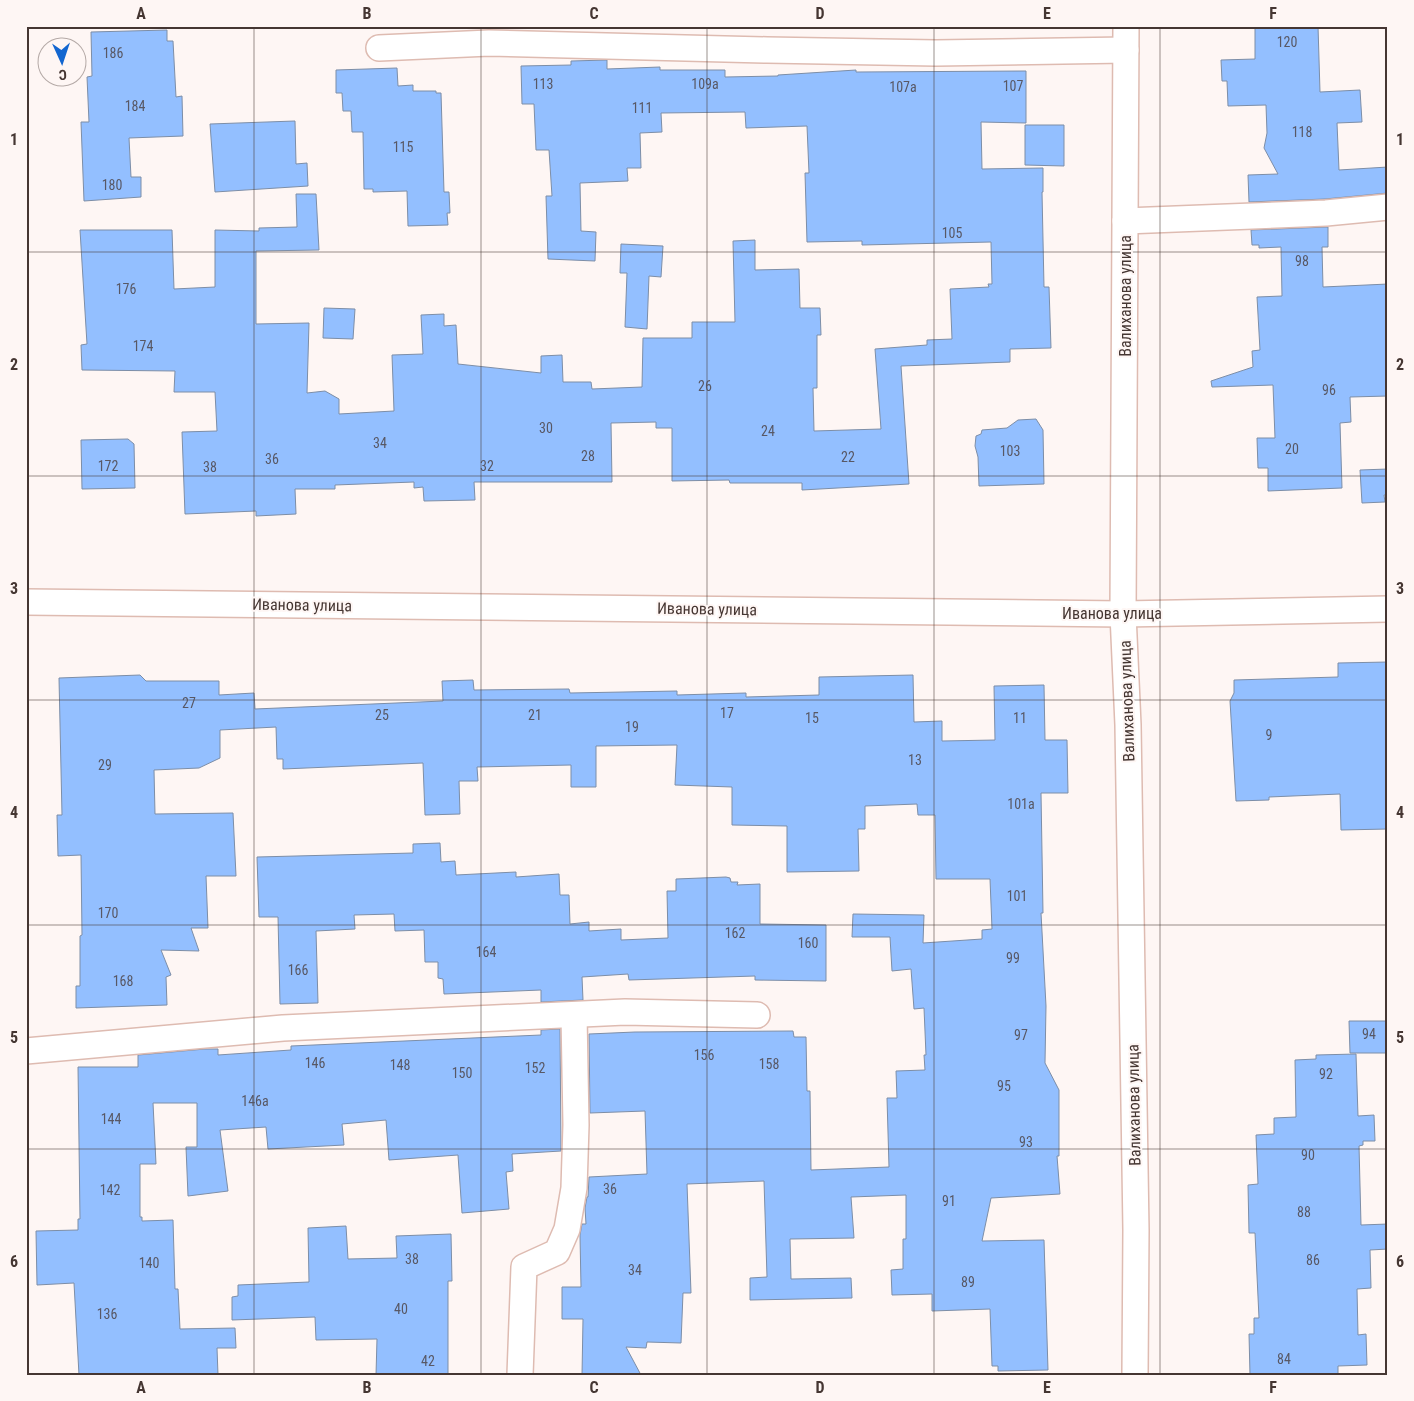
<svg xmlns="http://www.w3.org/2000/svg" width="1414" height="1401" font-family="'Roboto Condensed',sans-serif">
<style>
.building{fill:#93bfff;stroke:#7d8ea7}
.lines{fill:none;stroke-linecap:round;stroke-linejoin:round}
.minor-casing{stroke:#debbb1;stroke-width:28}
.minor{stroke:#fff;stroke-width:25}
.grid{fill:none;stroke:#453632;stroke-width:1;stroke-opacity:0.55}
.labels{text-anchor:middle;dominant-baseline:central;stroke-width:4;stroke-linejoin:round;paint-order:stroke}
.number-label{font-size:14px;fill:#585865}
.street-label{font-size:16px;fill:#453632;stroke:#fef6f4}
.neatline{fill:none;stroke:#453632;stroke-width:2}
.grid-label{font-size:16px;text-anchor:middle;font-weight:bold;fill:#453632}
</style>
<rect width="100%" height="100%" fill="#fef6f4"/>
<g class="building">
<path d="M 1255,26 L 1318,26 L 1320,92 L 1360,90 L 1362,122 L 1337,123 L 1339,170 L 1388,167 L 1388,193 L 1325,199 L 1249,202 L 1248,175 L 1278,174 L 1264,148 L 1267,133 L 1266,105 L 1228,106 L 1227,81 L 1222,81 L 1221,60 L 1255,59 Z"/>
<path d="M 167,30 L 167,41 L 173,41 L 176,97 L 182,96 L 183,136 L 129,138 L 131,177 L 141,177 L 141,197 L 84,201 L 81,122 L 89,122 L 87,77 L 92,76 L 91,32 Z"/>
<path d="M 607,60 L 607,69 L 660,67 L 660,70 L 725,70 L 725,77 L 778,76 L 778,75 L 856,70 L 856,72 L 1026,71 L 1026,123 L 981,122 L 982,169 L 1043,168 L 1043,192 L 1042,192 L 1044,287 L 1049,287 L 1051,348 L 1010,349 L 1010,362 L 901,366 L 909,484 L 802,490 L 802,483 L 730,483 L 729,480 L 672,481 L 672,428 L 656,428 L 656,422 L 611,423 L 612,482 L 474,482 L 475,500 L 424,501 L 423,487 L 414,488 L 414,482 L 335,485 L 335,489 L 295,489 L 296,514 L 256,516 L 256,511 L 185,514 L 182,432 L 217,431 L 215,392 L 174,392 L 175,371 L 82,370 L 81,345 L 87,344 L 80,230 L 172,230 L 174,289 L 215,287 L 215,230 L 259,231 L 259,228 L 297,227 L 296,194 L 316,194 L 319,250 L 256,251 L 256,324 L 309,323 L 307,393 L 325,391 L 339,399 L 339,414 L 394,411 L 392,355 L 423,354 L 421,315 L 444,314 L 444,326 L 456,325 L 458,364 L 541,373 L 541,356 L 562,355 L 563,382 L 591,382 L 592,389 L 642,387 L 643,338 L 692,338 L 692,322 L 735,322 L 733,241 L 755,240 L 755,270 L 799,269 L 800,308 L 820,308 L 821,335 L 817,335 L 817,388 L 813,388 L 814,431 L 881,429 L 875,349 L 927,345 L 927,340 L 952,339 L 950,289 L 989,287 L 988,284 L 992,284 L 991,242 L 862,245 L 862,241 L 807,242 L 805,173 L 809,173 L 807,126 L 746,128 L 745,112 L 661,113 L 662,132 L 640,133 L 641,168 L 627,168 L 628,181 L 580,183 L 581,231 L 596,232 L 595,261 L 548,259 L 546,196 L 552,196 L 549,150 L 536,150 L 534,104 L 522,104 L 521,66 L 571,65 L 571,61 Z"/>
<path d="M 397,68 L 398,86 L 413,85 L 413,91 L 436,91 L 436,93 L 441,93 L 444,192 L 449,192 L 450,213 L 447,213 L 448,225 L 408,226 L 407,191 L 373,192 L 373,189 L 364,189 L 363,132 L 352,132 L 351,111 L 343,111 L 342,93 L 336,93 L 336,70 Z"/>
<path d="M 295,121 L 296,164 L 307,163 L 308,186 L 215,192 L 210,124 Z"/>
<path d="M 1025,125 L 1064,125 L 1064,166 L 1025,165 Z"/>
<path d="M 1328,227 L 1328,247 L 1322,247 L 1323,287 L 1388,284 L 1388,396 L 1350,397 L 1351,422 L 1340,423 L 1342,488 L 1268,491 L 1268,468 L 1258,468 L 1257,438 L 1275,438 L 1273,385 L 1212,387 L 1211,381 L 1253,367 L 1252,351 L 1260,350 L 1257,297 L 1282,296 L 1281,247 L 1259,248 L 1259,245 L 1252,245 L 1251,230 Z"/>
<path d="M 621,244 L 663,246 L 661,277 L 649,276 L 647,329 L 625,327 L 627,273 L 620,273 Z"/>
<path d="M 324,308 L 355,309 L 353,339 L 323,338 Z"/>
<path d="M 1036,419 L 1043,430 L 1044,484 L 979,486 L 978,457 L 975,446 L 976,436 L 981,434 L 982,430 L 1007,428 L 1018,420 Z"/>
<path d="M 128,439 L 134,444 L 135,488 L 82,489 L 81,440 Z"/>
<path d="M 1388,469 L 1388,495 L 1384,495 L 1385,502 L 1362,503 L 1360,470 Z"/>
<path d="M 1388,662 L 1388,829 L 1341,830 L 1340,794 L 1269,797 L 1269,800 L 1236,801 L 1230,701 L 1234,693 L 1234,680 L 1338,677 L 1338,663 Z"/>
<path d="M 140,675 L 146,681 L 219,681 L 219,695 L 254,693 L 255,709 L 443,701 L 442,681 L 473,680 L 474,690 L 569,689 L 570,693 L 677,691 L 677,695 L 746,693 L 746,697 L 819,695 L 819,677 L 913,675 L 914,722 L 942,721 L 942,741 L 995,740 L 994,686 L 1044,685 L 1045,740 L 1067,740 L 1068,793 L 1041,793 L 1043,913 L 1041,913 L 1046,1006 L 1045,1063 L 1059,1090 L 1059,1156 L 1057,1156 L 1060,1194 L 991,1198 L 982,1241 L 1044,1240 L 1048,1370 L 998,1371 L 998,1366 L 992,1366 L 990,1309 L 932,1311 L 932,1294 L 892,1295 L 891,1270 L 903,1269 L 903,1239 L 906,1239 L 906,1195 L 851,1197 L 854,1238 L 790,1239 L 791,1279 L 851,1278 L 852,1298 L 750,1300 L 750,1278 L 767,1277 L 764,1181 L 687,1184 L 691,1293 L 683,1293 L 681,1343 L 647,1342 L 646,1348 L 626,1347 L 641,1375 L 582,1375 L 583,1319 L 562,1319 L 562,1287 L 581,1287 L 580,1235 L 582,1224 L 586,1224 L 585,1208 L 587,1197 L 588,1197 L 589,1177 L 647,1174 L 645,1111 L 590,1113 L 589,1034 L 635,1032 L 793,1031 L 794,1037 L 806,1037 L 807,1091 L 810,1091 L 811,1170 L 889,1167 L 887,1098 L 897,1098 L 896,1071 L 925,1070 L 924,1055 L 926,1055 L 924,1008 L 914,1009 L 911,969 L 892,971 L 890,937 L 852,937 L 853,914 L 924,915 L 923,943 L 982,939 L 982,930 L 992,929 L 990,879 L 936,879 L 935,815 L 918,815 L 917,804 L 865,806 L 865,829 L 858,829 L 859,871 L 787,872 L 787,826 L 732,825 L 732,787 L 675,785 L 677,745 L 596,746 L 596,787 L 571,787 L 571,765 L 477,767 L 478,781 L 459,781 L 460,814 L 425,815 L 423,763 L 283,769 L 283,759 L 277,759 L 276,727 L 220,730 L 220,758 L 199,768 L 154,770 L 155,814 L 233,813 L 236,876 L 206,876 L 208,928 L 191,928 L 199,951 L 161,950 L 171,975 L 166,977 L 167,1005 L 76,1008 L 76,986 L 80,986 L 80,936 L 82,935 L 81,855 L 58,856 L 57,815 L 62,815 L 59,678 Z"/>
<path d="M 440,843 L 441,862 L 455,861 L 456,875 L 516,872 L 516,877 L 559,874 L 560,895 L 569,895 L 570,924 L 589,922 L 589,931 L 621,929 L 621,940 L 668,938 L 667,891 L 676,891 L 676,879 L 726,877 L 730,878 L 731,882 L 738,882 L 737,885 L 760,884 L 760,924 L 826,925 L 826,981 L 755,980 L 755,976 L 629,980 L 628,974 L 582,977 L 583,1000 L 541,1002 L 541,990 L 444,994 L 443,979 L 438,978 L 438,962 L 425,962 L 424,930 L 395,931 L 394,914 L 354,915 L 355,929 L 316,931 L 318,1003 L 280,1004 L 278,917 L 259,917 L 257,857 L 413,853 L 413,844 Z"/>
<path d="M 1349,1021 L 1388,1021 L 1388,1053 L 1350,1053 Z"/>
<path d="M 560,1029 L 561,1151 L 512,1154 L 513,1171 L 506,1172 L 509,1209 L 462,1213 L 458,1155 L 389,1160 L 386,1120 L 342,1124 L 344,1145 L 268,1149 L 266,1127 L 220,1130 L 228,1191 L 188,1196 L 186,1147 L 197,1147 L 197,1103 L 153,1103 L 156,1164 L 140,1164 L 140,1217 L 142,1217 L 142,1221 L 173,1220 L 175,1289 L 178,1289 L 180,1329 L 235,1328 L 236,1348 L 217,1348 L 218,1375 L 79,1375 L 74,1283 L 37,1285 L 36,1231 L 78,1230 L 78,1219 L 80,1219 L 78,1067 L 138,1067 L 138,1055 L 205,1049 L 218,1049 L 218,1055 L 291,1050 L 291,1046 L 541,1035 L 541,1030 Z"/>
<path d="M 1356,1054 L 1358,1116 L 1374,1115 L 1375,1141 L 1363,1141 L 1363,1145 L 1359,1146 L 1361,1225 L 1388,1224 L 1388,1249 L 1370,1250 L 1371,1288 L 1357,1289 L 1358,1335 L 1366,1334 L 1367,1365 L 1338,1366 L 1338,1375 L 1250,1375 L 1249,1334 L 1254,1334 L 1254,1318 L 1259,1318 L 1255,1233 L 1249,1233 L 1248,1185 L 1258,1184 L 1256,1135 L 1274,1134 L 1274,1118 L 1296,1117 L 1295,1060 L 1316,1059 L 1316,1055 Z"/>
<path d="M 346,1226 L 348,1259 L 397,1258 L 396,1236 L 451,1234 L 452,1281 L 448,1281 L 448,1375 L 376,1375 L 377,1339 L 316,1340 L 315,1317 L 232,1320 L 232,1297 L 238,1296 L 238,1285 L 309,1282 L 308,1228 Z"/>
</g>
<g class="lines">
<defs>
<g id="minor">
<path d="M 1126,26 L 1123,614 L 1128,725 L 1136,1230 L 1135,1375"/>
<path d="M 379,48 L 489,43 L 767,50 L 936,53 L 1126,50"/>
<path d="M 1125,221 L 1326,213 L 1388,207"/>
<path d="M 26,602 L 1123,614 L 1388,609"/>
<path d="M 26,1051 L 283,1028 L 625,1012 L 757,1015"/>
<path d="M 520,1375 L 524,1267 L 557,1252 L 567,1229 L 574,1188 L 576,1125 L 574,1015"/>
</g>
</defs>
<use href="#minor" class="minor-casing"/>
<use href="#minor" class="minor"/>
</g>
<path class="grid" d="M 254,26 L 254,1375M 481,26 L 481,1375M 707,26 L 707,1375M 934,26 L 934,1375M 1160,26 L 1160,1375M 26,252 L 1388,252M 26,476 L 1388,476M 26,700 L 1388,700M 26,925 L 1388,925M 26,1149 L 1388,1149"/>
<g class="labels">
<g class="number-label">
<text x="1287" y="42">120</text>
<text x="113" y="53">186</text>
<text x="543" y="84">113</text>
<text x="705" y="84">109а</text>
<text x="1013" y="86">107</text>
<text x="903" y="87">107а</text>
<text x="135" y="106">184</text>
<text x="642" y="108">111</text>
<text x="1302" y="132">118</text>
<text x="403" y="147">115</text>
<text x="112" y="185">180</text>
<text x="952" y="233">105</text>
<text x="1302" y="261">98</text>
<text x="126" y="289">176</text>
<text x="143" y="346">174</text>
<text x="705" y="386">26</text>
<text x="1329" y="390">96</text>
<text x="546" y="428">30</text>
<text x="768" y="431">24</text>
<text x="380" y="443">34</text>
<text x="1292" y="449">20</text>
<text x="1010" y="451">103</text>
<text x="588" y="456">28</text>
<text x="848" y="457">22</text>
<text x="272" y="459">36</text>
<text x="108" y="466">172</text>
<text x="487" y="466">32</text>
<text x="210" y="467">38</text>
<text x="189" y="703">27</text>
<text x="727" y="713">17</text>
<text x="382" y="715">25</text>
<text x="535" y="715">21</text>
<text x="812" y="718">15</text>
<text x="1020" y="718">11</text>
<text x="632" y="727">19</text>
<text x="1269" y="735">9</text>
<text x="915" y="760">13</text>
<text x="105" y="765">29</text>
<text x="1021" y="804">101а</text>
<text x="1017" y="896">101</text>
<text x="108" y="913">170</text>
<text x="735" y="933">162</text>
<text x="808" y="943">160</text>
<text x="486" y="952">164</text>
<text x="1013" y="958">99</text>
<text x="298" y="970">166</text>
<text x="123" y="981">168</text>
<text x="1369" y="1034">94</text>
<text x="1021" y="1035">97</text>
<text x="704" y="1055">156</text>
<text x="315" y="1063">146</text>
<text x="769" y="1064">158</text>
<text x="400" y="1065">148</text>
<text x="535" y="1068">152</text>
<text x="462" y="1073">150</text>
<text x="1326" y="1074">92</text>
<text x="1004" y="1086">95</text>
<text x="255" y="1101">146а</text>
<text x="111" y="1119">144</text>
<text x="1026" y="1142">93</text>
<text x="1308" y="1155">90</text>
<text x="610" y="1189">36</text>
<text x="110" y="1190">142</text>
<text x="949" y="1201">91</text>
<text x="1304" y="1212">88</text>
<text x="412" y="1259">38</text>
<text x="1313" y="1260">86</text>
<text x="149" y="1263">140</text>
<text x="635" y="1270">34</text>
<text x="968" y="1282">89</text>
<text x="401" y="1309">40</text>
<text x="107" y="1314">136</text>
<text x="1284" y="1359">84</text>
<text x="428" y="1361">42</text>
</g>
<g class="street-label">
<text transform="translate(1125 296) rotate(-90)">Валиханова улица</text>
<text transform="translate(302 605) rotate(1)">Иванова улица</text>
<text transform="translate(707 609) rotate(1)">Иванова улица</text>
<text x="1112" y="613">Иванова улица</text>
<text transform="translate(1127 701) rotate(-92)">Валиханова улица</text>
<text transform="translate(1134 1105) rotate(-91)">Валиханова улица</text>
</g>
</g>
<rect width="1414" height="1401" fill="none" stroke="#fef6f4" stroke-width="55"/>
<g transform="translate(62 62) rotate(177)"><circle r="24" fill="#fef6f4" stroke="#b4a9a6"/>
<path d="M0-4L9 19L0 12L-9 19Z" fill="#1266d0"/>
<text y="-8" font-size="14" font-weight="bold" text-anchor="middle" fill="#453632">С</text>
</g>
<rect x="28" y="28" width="1358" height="1346" class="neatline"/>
<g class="grid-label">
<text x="141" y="19">A</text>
<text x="367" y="19">B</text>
<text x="594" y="19">C</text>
<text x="820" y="19">D</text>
<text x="1047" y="19">E</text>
<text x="1273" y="19">F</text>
<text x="14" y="145">1</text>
<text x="1400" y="145">1</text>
<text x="14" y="370">2</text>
<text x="1400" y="370">2</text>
<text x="14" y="594">3</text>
<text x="1400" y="594">3</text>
<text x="14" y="818">4</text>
<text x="1400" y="818">4</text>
<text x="14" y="1043">5</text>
<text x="1400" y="1043">5</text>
<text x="14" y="1267">6</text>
<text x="1400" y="1267">6</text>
<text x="141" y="1393">A</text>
<text x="367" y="1393">B</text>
<text x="594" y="1393">C</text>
<text x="820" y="1393">D</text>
<text x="1047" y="1393">E</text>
<text x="1273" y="1393">F</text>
</g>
</svg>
